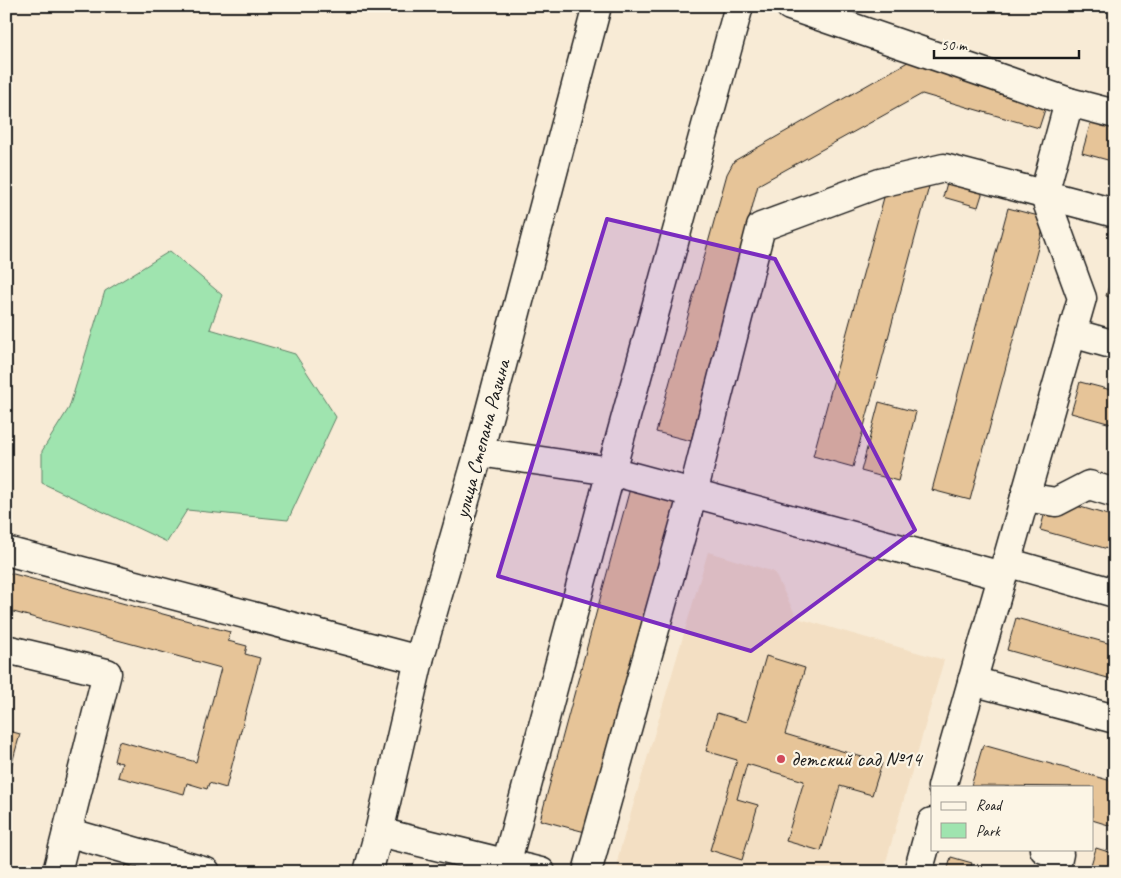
<svg xmlns="http://www.w3.org/2000/svg" width="1121" height="878" font-family="Caveat,sans-serif">
<style>
.built{fill:#f3dfc3}
.green{fill:#9fe4af;stroke:#5e8066}
.building{fill:#e6c498;stroke:#1c1c1c}
.lines{fill:none;stroke-linecap:round;stroke-linejoin:round}
.minor-casing{stroke:#1c1c1c;stroke-width:31}
.minor{stroke:#fcf5e5;stroke-width:28}
.marked{fill:#7b2cbf;fill-opacity:0.2;stroke:#7b2cbf;stroke-width:4;stroke-linejoin:round}
.poi-dot{fill:#d1495b;stroke:#fcf5e5;stroke-width:2}
.labels{text-anchor:middle;dominant-baseline:central;stroke-width:4.5;stroke-linejoin:round;paint-order:stroke}
.street-label{font-size:21px;fill:#1c1c1c;stroke:#fcf5e5}
.poi-label{font-size:21px;fill:#1c1c1c;stroke:#fcf5e5;text-anchor:start}
</style>
<rect width="100%" height="100%" fill="#f8ebd6"/>
<filter id="ink" filterUnits="userSpaceOnUse"><feTurbulence type="fractalNoise" baseFrequency=".02" numOctaves="2"/><feDisplacementMap in="SourceGraphic" scale="10" xChannelSelector="R" yChannelSelector="G"/><feConvolveMatrix kernelMatrix="1 2 1 2 8 2 1 2 1" color-interpolation-filters="sRGB"/></filter>
<g filter="url(#ink)">
<path class="built" d="M 708,552 L 774,572 L 797,618 L 944,660 L 883,872 L 619,872 L 618,857 Z"/>
<path class="green" d="M 170,251 L 222,295 L 210,329 L 295,354 L 336,417 L 288,520 L 187,510 L 167,542 L 42,483 L 42,451 L 69,408 L 105,291 Z"/>
<g class="building">
<path d="M 913,59 L 1050,94 L 1039,128 L 922,94 L 758,185 L 691,441 L 656,432 L 727,174 L 734,161 Z"/>
<path d="M 1094,111 L 1115,117 L 1115,162 L 1082,153 Z"/>
<path d="M 952,165 L 988,175 L 978,207 L 943,197 Z"/>
<path d="M 891,172 L 930,183 L 853,467 L 813,456 Z"/>
<path d="M 1008,208 L 1046,218 L 970,500 L 932,490 Z"/>
<path d="M 1115,265 L 1115,299 L 1106,296 Z"/>
<path d="M 1080,382 L 1115,391 L 1115,425 L 1071,413 Z"/>
<path d="M 879,402 L 916,412 L 898,481 L 861,471 Z"/>
<path d="M 635,470 L 684,483 L 589,833 L 540,820 Z"/>
<path d="M 1049,498 L 1115,517 L 1115,551 L 1040,530 Z"/>
<path d="M 6,572 L 230,632 L 228,641 L 247,646 L 245,654 L 260,658 L 226,788 L 209,783 L 207,789 L 187,783 L 184,794 L 118,777 L 122,763 L 114,761 L 119,741 L 196,762 L 221,668 L 6,610 Z"/>
<path d="M 1016,618 L 1115,645 L 1115,680 L 1007,650 Z"/>
<path d="M 766,656 L 805,668 L 785,734 L 882,763 L 872,795 L 840,786 L 821,851 L 786,841 L 804,781 L 747,764 L 737,799 L 758,805 L 742,860 L 710,850 L 737,760 L 706,751 L 717,713 L 747,722 Z"/>
<path d="M 6,730 L 20,734 L 6,785 Z"/>
<path d="M 983,745 L 1115,782 L 1115,827 L 1092,820 L 1092,787 L 971,786 Z"/>
<path d="M 1096,848 L 1115,854 L 1115,872 L 1089,872 Z"/>
<path d="M 951,857 L 972,863 L 969,872 L 947,872 Z"/>
<path d="M 125,865 L 152,872 L 123,872 Z"/>
</g>
<g class="lines">
<defs>
<g id="minor">
<path d="M 790,6 L 1069,102 L 1115,114"/>
<path d="M 1072,333 L 1115,345"/>
<path d="M 479,452 L 611,471 L 1002,576"/>
<path d="M 1025,497 L 1056,502 L 1089,485 L 1115,493"/>
<path d="M 6,551 L 419,660"/>
<path d="M 1006,562 L 1115,593"/>
<path d="M 6,649 L 107,673 L 57,872"/>
<path d="M 972,681 L 1115,719"/>
<path d="M 942,787 L 1082,298 L 1044,194 L 1069,102"/>
<path d="M 67,832 L 206,872"/>
<path d="M 379,832 L 541,872"/>
<path d="M 1044,849 L 1059,854 L 1055,872"/>
<path d="M 368,872 L 379,832 L 419,660 L 479,452 L 597,6"/>
<path d="M 504,872 L 611,471 L 739,6"/>
<path d="M 587,872 L 693,493 L 761,227 L 880,183 L 944,168 L 1115,213"/>
<path d="M 918,872 L 932,822"/>
</g>
</defs>
<use href="#minor" class="minor-casing"/>
<use href="#minor" class="minor"/>
</g>
</g>
<path class="marked" d="M 607,219 L 775,259 L 915,530 L 751,651 L 498,576 Z"/>
<circle class="poi-dot" cx="781" cy="759" r="5"/>
<g class="labels">
<g class="street-label">
<text transform="translate(482 439) rotate(-75)">улица Степана Разина</text>
</g>
<g class="poi-label">
<text x="791" y="759">детский сад №14</text>
</g>
</g>
<rect width="1121" height="878" fill="none" stroke="#fcf5e5" stroke-width="25"/>
<rect x="12" y="12" width="1096" height="853" fill="none" stroke="#1c1c1c" stroke-width="2" filter="url(#ink)"/>
<rect x="931" y="786" width="162" height="65" fill="#fcf5e5" stroke="#a29e95"/>
<rect x="941" y="802" width="25" height="8" fill="#fcf5e5" stroke="#a29e95"/>
<text x="976" y="810" font-size="15" fill="#1c1c1c">Road</text>
<rect x="941" y="823" width="25" height="15" fill="#9fe4af" stroke="#a29e95"/>
<text x="976" y="836" font-size="15" fill="#1c1c1c">Park</text>
<path d="M934 50v8h145v-8" fill="none" stroke="#1c1c1c" stroke-width="2.5"/>
<text x="941" y="50" font-size="15" fill="#1c1c1c" stroke="#fcf5e5" stroke-width="4" paint-order="stroke">50 m</text>
</svg>
